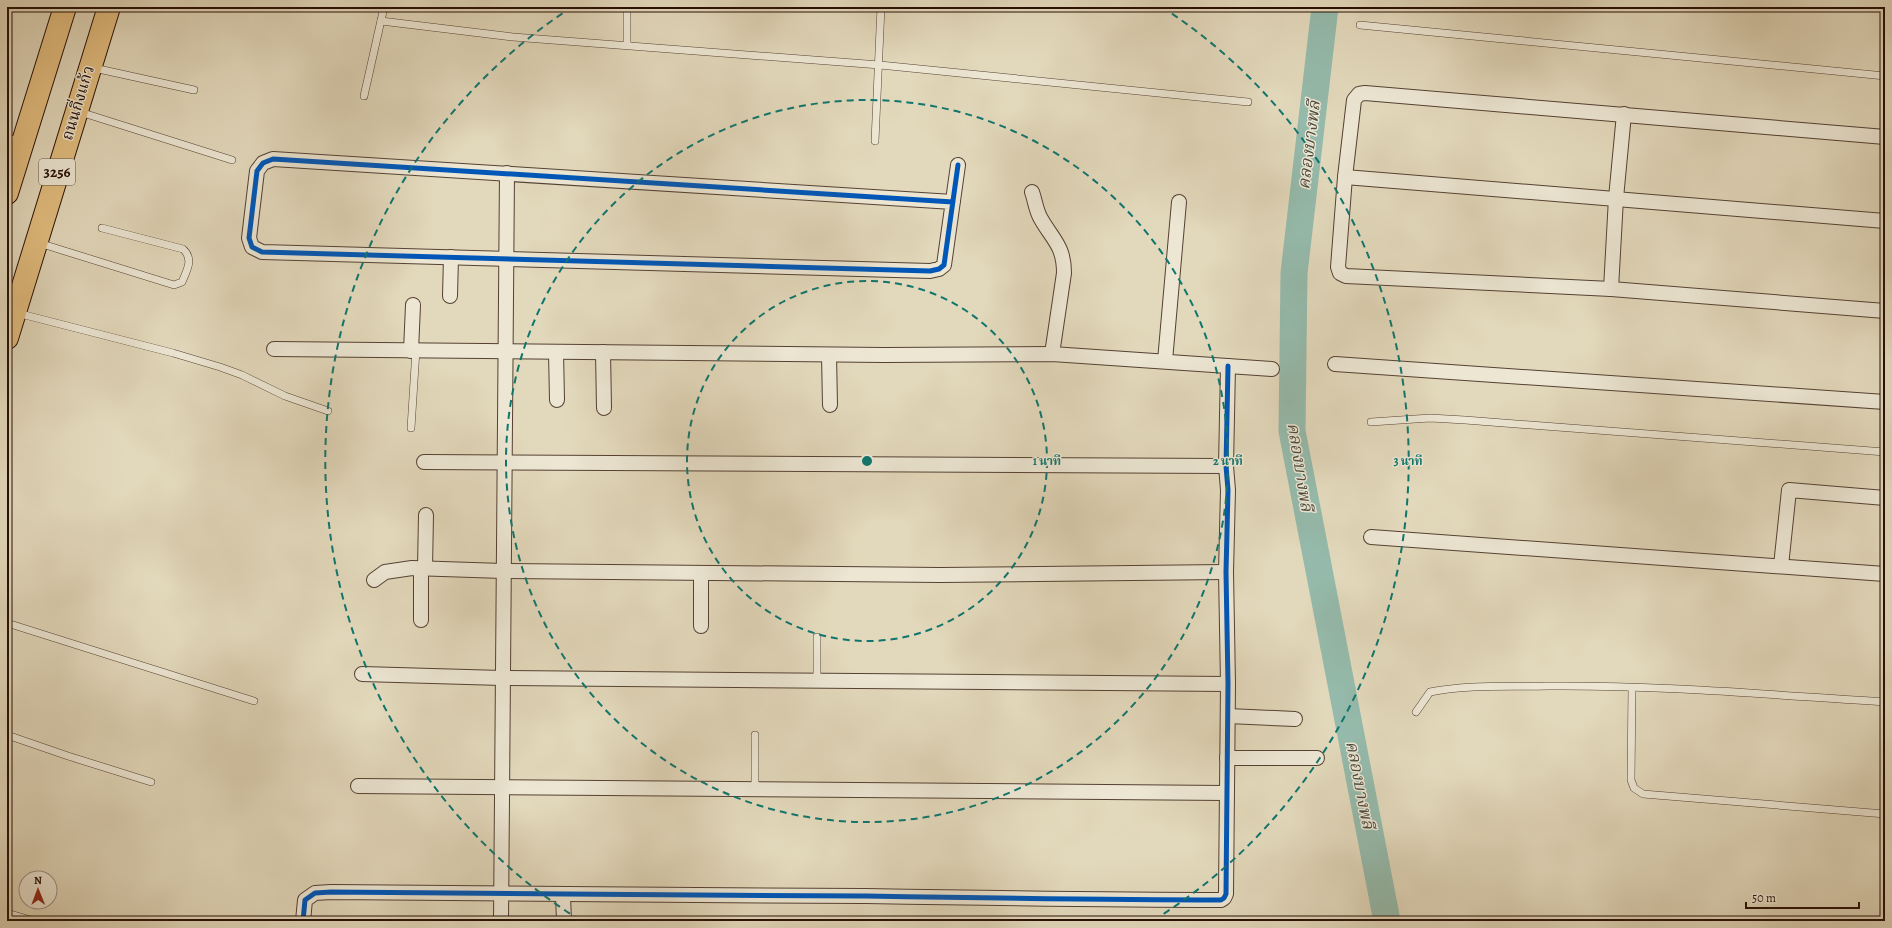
<svg xmlns="http://www.w3.org/2000/svg" width="1892" height="928" font-family="Alegreya,'Noto Serif Thai',serif">
<style>
.lines{fill:none;stroke-linecap:round;stroke-linejoin:round}
.river{stroke:#95baab;stroke-width:27}
.service-casing{stroke:#554133;stroke-width:8}
.minor-casing{stroke:#554133;stroke-width:16}
.primary-casing{stroke:#260f06;stroke-width:24}
.service{stroke:#ece6d3;stroke-width:7}
.minor{stroke:#ece6d3;stroke-width:14}
.primary{stroke:#e1bc7e;stroke-width:22}
.cycleway-casing{stroke:#ece6d3;stroke-width:8}
.cycleway{stroke:#0057b8;stroke-width:5}
.ring{fill:none;stroke:#0f766e;stroke-width:2;stroke-dasharray:7 5}
.labels{text-anchor:middle;dominant-baseline:central;stroke-width:3;stroke-linejoin:round;paint-order:stroke}
.shield{fill:#ece6d3;stroke:#615044;stroke-width:1}
.shield-label{font-size:15px;font-weight:bold;fill:#260f06}
.street-label{font-size:16px;fill:#260f06;stroke:#ece6d3}
.water-label{font-size:17px;font-style:italic;fill:#4d4b40;stroke:#ece6d3}
.centre{fill:#0f766e;stroke:#ece6d3;stroke-width:2}
.ring-label{font-size:12px;text-anchor:middle;font-weight:bold;fill:#0f766e;stroke:#ece6d3;stroke-width:3;stroke-linejoin:round;paint-order:stroke}
</style>
<rect width="100%" height="100%" fill="#e2d8bb"/>
<filter id="stains"><feTurbulence type="fractalNoise" baseFrequency=".005" numOctaves="4"/><feColorMatrix values="0 0 0 0 .2 0 0 0 0 .09 0 0 0 0 .02 0 0 0 .5 -.17"/></filter>
<radialGradient id="worn" r=".72"><stop offset=".6" stop-color="#630" stop-opacity="0"/><stop offset="1" stop-color="#630" stop-opacity=".3"/></radialGradient>
<g class="lines">
<path class="river" d="M 1325,7 L 1294,273 L 1292,431 L 1387,921"/>
<defs>
<g id="service">
<path d="M 627,7 L 627,45"/>
<path d="M 381,21 L 513,37 L 880,65 L 1248,102"/>
<path d="M 1360,25 L 1885,76"/>
<path d="M 94,68 L 194,90"/>
<path d="M 364,96 L 384,7"/>
<path d="M 80,112 L 232,160"/>
<path d="M 7,138 L 21,142"/>
<path d="M 875,141 L 881,7"/>
<path d="M 39,243 L 174,285 L 182,282 C 187,270 194,259 183,249 L 102,228"/>
<path d="M 17,313 L 173,353 L 220,367 L 242,375 L 285,396 L 328,411"/>
<path d="M 1371,422 L 1430,418 L 1465,420 L 1885,452"/>
<path d="M 411,428 L 416,350"/>
<path d="M 7,623 L 254,701"/>
<path d="M 817,680 L 817,637"/>
<path d="M 1632,688 L 1631,780 L 1634,788 L 1643,794 L 1885,814"/>
<path d="M 1416,712 L 1430,692 C 1469,684 1509,687 1548,686 C 1660,685 1773,695 1885,702"/>
<path d="M 7,735 L 68,756 L 151,782"/>
<path d="M 755,735 L 755,788"/>
<path d="M 7,913 L 34,921"/>
</g>
<g id="minor">
<path d="M 1885,137 L 1365,93 L 1359,94 L 1354,100 L 1345,177 L 1338,267 L 1340,273 L 1346,276 L 1611,289 L 1885,311"/>
<path d="M 1345,177 L 1885,221"/>
<path d="M 1032,192 C 1035,200 1036,211 1041,219 C 1053,240 1064,246 1064,273 L 1052,354"/>
<path d="M 953,202 L 273,159 L 263,163 L 257,171 L 249,238 L 252,247 L 262,252 L 930,271 L 939,269 L 944,265 L 958,165"/>
<path d="M 1611,289 L 1616,198 L 1624,114"/>
<path d="M 450,296 L 451,257"/>
<path d="M 274,349 L 884,355 L 1052,354 L 1272,369"/>
<path d="M 411,351 L 413,305"/>
<path d="M 556,352 L 557,400"/>
<path d="M 603,352 L 604,408"/>
<path d="M 829,355 L 830,405"/>
<path d="M 1165,361 L 1179,202"/>
<path d="M 1335,364 L 1885,402"/>
<path d="M 424,462 L 1226,466"/>
<path d="M 1371,537 L 1885,574"/>
<path d="M 1781,566 L 1789,490 L 1885,498"/>
<path d="M 425,568 L 426,515"/>
<path d="M 701,573 L 701,626"/>
<path d="M 374,580 L 385,572 L 412,568 L 503,571 L 940,575 L 1226,572"/>
<path d="M 421,620 L 421,568"/>
<path d="M 362,674 L 502,678 L 1228,684"/>
<path d="M 1228,716 L 1295,719"/>
<path d="M 1227,758 L 1317,758"/>
<path d="M 358,786 L 1226,793"/>
<path d="M 563,895 L 564,921"/>
<path d="M 303,921 L 305,900 L 315,893 L 331,892 C 508,895 686,894 863,896 C 983,898 1102,900 1221,900 L 1224,898 L 1226,894 L 1228,684 L 1226,572 L 1228,490 L 1226,466 L 1228,366"/>
<path d="M 501,921 L 507,173"/>
</g>
<g id="primary">
<path d="M 7,193 L 65,7"/>
<path d="M 7,338 L 109,7"/>
</g>
</defs>
<use href="#service" class="service-casing"/>
<use href="#minor" class="minor-casing"/>
<use href="#primary" class="primary-casing"/>
<use href="#service" class="service"/>
<use href="#minor" class="minor"/>
<use href="#primary" class="primary"/>
<defs>
<g id="cycleway">
<path d="M 953,202 L 273,159 L 263,163 L 257,171 L 249,238 L 252,247 L 262,252 L 930,271 L 939,269 L 944,265 L 958,165"/>
<path d="M 303,921 L 305,900 L 315,893 L 331,892 C 508,895 686,894 863,896 C 983,898 1102,900 1221,900 L 1224,898 L 1226,894 L 1228,684 L 1226,572 L 1228,490 L 1226,466 L 1228,366"/>
</g>
</defs>
<use href="#cycleway" class="cycleway-casing"/>
<use href="#cycleway" class="cycleway"/>
</g>
<g class="ring">
<circle cx="867" cy="461" r="180"/>
<circle cx="867" cy="461" r="361"/>
<path d="M580 920A541 541 0 0 1 572 7M1162 7A541 541 0 0 1 1154 920"/>
</g>
<g class="labels">
<rect class="shield" x="39" y="159" width="36" height="26" rx="3"/>
<g class="shield-label">
<text x="57" y="172">3256</text>
</g>
<g class="street-label">
<text transform="translate(78 103) rotate(-73)">ถนนกิ่งแก้ว</text>
</g>
<g class="water-label">
<text transform="translate(1309 145) rotate(-83)">คลองบางพลี</text>
<text transform="translate(1300 467) rotate(81)">คลองบางพลี</text>
<text transform="translate(1360 785) rotate(79)">คลองบางพลี</text>
</g>
</g>
<circle cx="867" cy="461" r="6" class="centre"/>
<g class="ring-label">
<text x="1047" y="465">1 นาที</text>
<text x="1228" y="465">2 นาที</text>
<text x="1408" y="465">3 นาที</text>
</g>
<rect width="1892" height="928" fill="none" stroke="#e2d8bb" stroke-width="24"/>
<rect x="8" y="8" width="1876" height="912" fill="none" stroke="#260f06" stroke-width="2"/>
<rect x="12" y="12" width="1868" height="904" fill="none" stroke="#260f06"/>
<g transform="translate(38 890) rotate(359)"><circle r="19" fill="#ece6d3" stroke="#9d9081"/>
<path d="M0-3L7 15L0 10L-7 15Z" fill="#8f2418"/>
<text y="-6" font-size="11" font-weight="bold" text-anchor="middle" fill="#260f06">N</text>
</g>
<path d="M1746 902v6h113v-6" fill="none" stroke="#260f06" stroke-width="2"/>
<text x="1752" y="902" font-size="12" fill="#260f06" stroke="#ece6d3" stroke-width="3" paint-order="stroke">50 m</text>
<rect width="100%" height="100%" filter="url(#stains)"/>
<rect width="100%" height="100%" fill="url(#worn)"/>
</svg>
